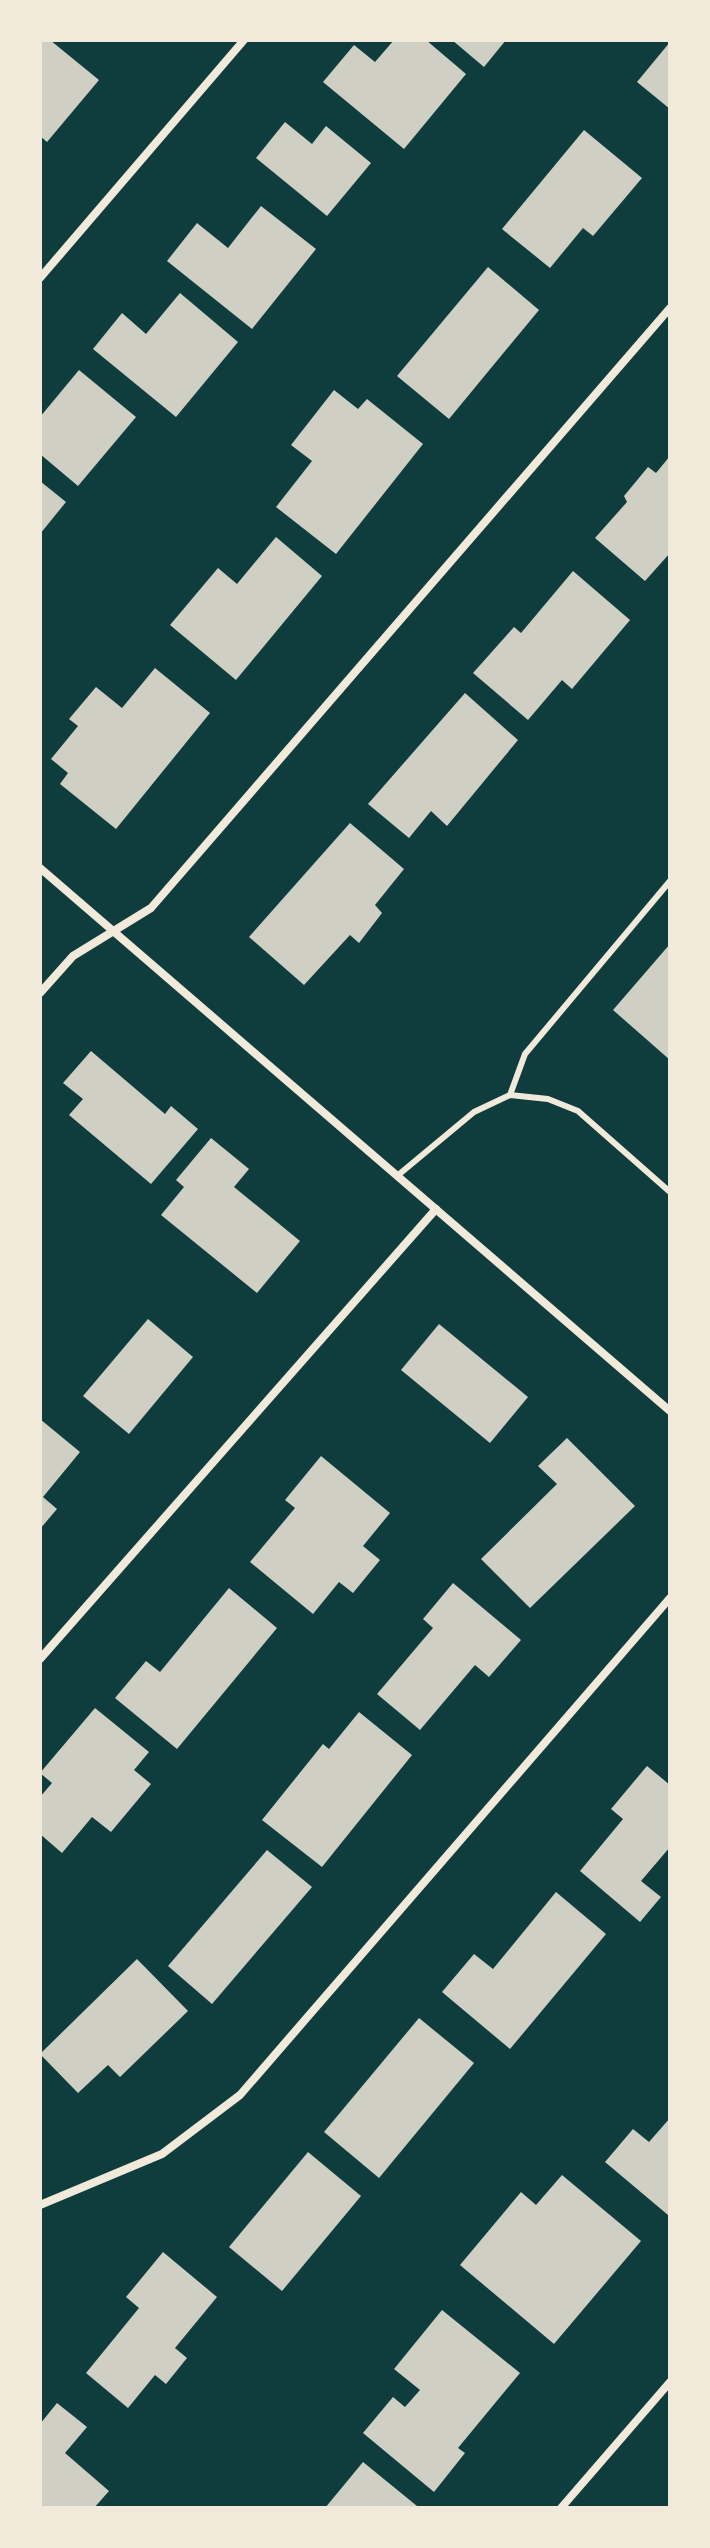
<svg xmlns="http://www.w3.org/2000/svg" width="710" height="2548" font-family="Mulish,sans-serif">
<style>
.building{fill:#cfcfc3}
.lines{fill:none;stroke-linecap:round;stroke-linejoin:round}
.service{stroke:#f1e9da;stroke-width:6}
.minor{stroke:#f1e9da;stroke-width:8}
</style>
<rect width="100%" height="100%" fill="#0f3d3e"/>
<g class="building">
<path d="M 40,40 L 50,40 L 99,80 L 47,142 L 40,136 Z"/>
<path d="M 394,40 L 426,40 L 466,74 L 404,149 L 323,82 L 354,45 L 375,62 Z"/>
<path d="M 452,40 L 506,40 L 484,67 Z"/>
<path d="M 670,42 L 670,109 L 637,82 Z"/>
<path d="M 285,122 L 312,144 L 326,126 L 371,163 L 327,216 L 256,158 Z"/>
<path d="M 584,130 L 642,178 L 593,236 L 583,228 L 550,268 L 502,229 Z"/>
<path d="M 261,206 L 316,249 L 252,329 L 167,261 L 197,223 L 228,248 Z"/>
<path d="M 488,267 L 539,310 L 449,419 L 397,376 Z"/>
<path d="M 180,293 L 238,342 L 176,417 L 93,349 L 122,313 L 146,334 Z"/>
<path d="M 79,370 L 136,417 L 78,486 L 40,454 L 40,417 Z"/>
<path d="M 334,390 L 358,409 L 367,399 L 423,444 L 336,554 L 276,507 L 312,461 L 291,445 Z"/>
<path d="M 670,456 L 670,553 L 645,581 L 595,538 L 627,502 L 624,496 L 648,467 L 656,473 Z"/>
<path d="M 40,481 L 66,502 L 40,534 Z"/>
<path d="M 276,537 L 322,576 L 236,680 L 170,625 L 218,568 L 237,584 Z"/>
<path d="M 573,571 L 630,620 L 572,689 L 562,680 L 528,720 L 473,673 L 514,627 L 521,633 Z"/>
<path d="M 155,668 L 210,713 L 116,829 L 60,784 L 68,773 L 51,759 L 78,726 L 69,719 L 96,687 L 122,708 Z"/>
<path d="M 465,693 L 518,740 L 447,826 L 431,811 L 409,838 L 368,804 Z"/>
<path d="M 350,823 L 404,869 L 375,905 L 382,913 L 359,943 L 350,935 L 304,985 L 249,937 Z"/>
<path d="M 670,944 L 670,1060 L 613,1010 Z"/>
<path d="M 91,1051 L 165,1114 L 171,1106 L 198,1129 L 151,1184 L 69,1115 L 83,1099 L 63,1083 Z"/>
<path d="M 211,1138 L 249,1169 L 234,1187 L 300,1241 L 257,1293 L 161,1215 L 184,1187 L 176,1180 Z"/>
<path d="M 148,1319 L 193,1357 L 129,1434 L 83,1396 Z"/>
<path d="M 439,1324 L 528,1397 L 490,1443 L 401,1370 Z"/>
<path d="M 40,1419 L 80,1452 L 43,1497 L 57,1509 L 40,1529 Z"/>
<path d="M 567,1438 L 635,1506 L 530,1608 L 481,1559 L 557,1484 L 538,1466 Z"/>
<path d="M 321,1456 L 390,1513 L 363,1546 L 380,1560 L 353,1593 L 339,1582 L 313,1614 L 250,1562 L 295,1508 L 285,1500 Z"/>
<path d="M 453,1583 L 521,1640 L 489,1677 L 475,1665 L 420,1730 L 377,1694 L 433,1628 L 423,1619 Z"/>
<path d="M 229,1588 L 277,1628 L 177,1749 L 115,1698 L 146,1661 L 160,1672 Z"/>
<path d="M 95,1708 L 149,1752 L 134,1770 L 151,1784 L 111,1832 L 92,1817 L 62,1853 L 40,1834 L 40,1797 L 52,1783 L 40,1773 Z"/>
<path d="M 359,1712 L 412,1755 L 322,1867 L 262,1820 L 323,1744 L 329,1749 Z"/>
<path d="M 647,1766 L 670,1785 L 670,1847 L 641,1881 L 661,1897 L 640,1922 L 580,1871 L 623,1819 L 611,1809 Z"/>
<path d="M 267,1850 L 312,1887 L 212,2004 L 168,1966 Z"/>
<path d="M 556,1892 L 606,1934 L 510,2049 L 442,1992 L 474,1954 L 493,1969 Z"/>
<path d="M 137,1959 L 188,2011 L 120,2077 L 108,2065 L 78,2093 L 40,2054 Z"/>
<path d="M 419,2018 L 474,2063 L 379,2178 L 324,2132 Z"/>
<path d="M 670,2118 L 670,2212 L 668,2215 L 605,2162 L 633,2129 L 649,2142 Z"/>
<path d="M 308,2152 L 361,2196 L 282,2291 L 229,2247 Z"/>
<path d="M 562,2175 L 641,2241 L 554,2344 L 460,2265 L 521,2192 L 536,2205 Z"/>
<path d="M 163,2252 L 217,2297 L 175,2348 L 187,2358 L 166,2384 L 155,2375 L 128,2408 L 86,2373 L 139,2308 L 126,2297 Z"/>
<path d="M 442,2310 L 520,2373 L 458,2448 L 465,2453 L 434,2492 L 363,2433 L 393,2397 L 405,2407 L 420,2390 L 394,2369 Z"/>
<path d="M 57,2403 L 87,2427 L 65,2453 L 109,2491 L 94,2508 L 40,2508 L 40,2424 Z"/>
<path d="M 363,2462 L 417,2506 L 416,2508 L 325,2508 Z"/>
</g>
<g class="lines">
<g class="service">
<path d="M 510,1095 L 525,1054 L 670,881"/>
<path d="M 397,1176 L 474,1112 L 510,1095 L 548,1099 L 578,1111 L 670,1192"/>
</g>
<g class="minor">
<path d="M 40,278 L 244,40"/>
<path d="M 40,868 L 670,1411"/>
<path d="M 40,993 L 73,956 L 151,908 L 670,308"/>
<path d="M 40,1659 L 436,1209"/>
<path d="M 40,2205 L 162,2154 L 240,2095 L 670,1598"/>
<path d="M 561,2508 L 670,2382"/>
</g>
</g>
<rect width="710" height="2548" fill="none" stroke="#f1e9da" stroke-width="84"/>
</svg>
